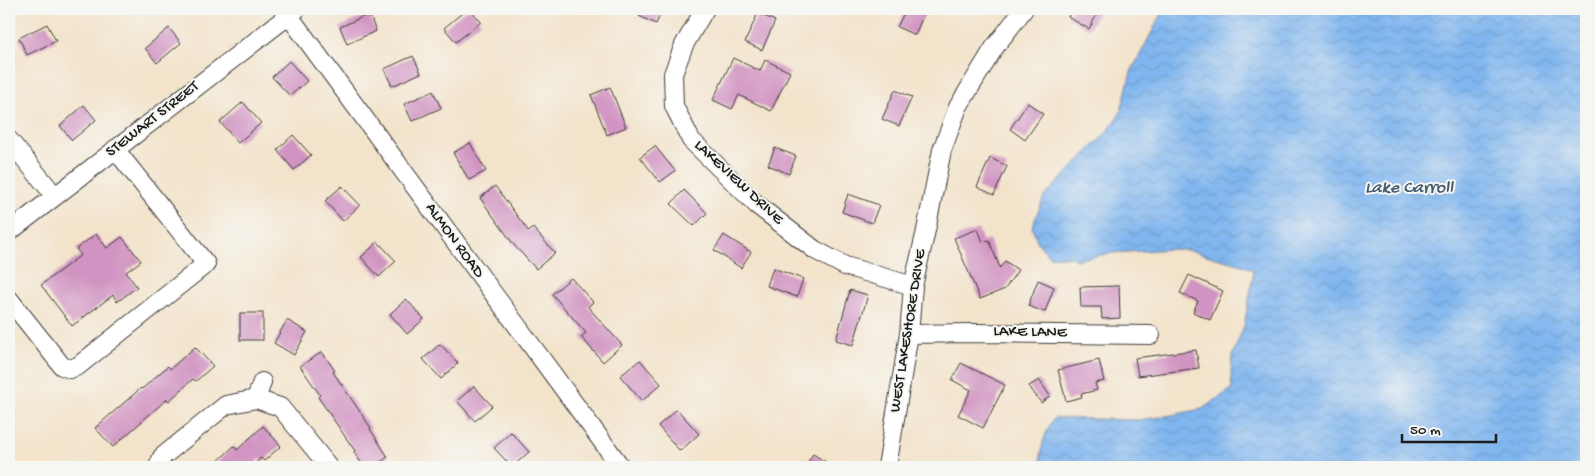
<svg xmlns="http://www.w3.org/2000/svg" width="1595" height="476" font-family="'Gochi Hand',sans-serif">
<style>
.water{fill:url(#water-waves);stroke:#4e6986}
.building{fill:#d194c2}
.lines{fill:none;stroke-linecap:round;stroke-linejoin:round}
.minor-casing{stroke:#3c3a36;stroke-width:20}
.minor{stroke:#fff;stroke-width:18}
.labels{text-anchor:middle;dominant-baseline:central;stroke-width:4;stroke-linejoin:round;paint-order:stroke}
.street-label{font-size:16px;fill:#1c1c1c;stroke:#f6f6f2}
.water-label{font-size:18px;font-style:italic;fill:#445a70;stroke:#f6f6f2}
</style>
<defs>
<pattern id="water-waves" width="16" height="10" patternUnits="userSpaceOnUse" patternTransform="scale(1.25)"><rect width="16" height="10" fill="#80b6ef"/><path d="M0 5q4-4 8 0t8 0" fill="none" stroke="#6e9ccc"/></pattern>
</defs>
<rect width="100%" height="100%" fill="#f6f6f2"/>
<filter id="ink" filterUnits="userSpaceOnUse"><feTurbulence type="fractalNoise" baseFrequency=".02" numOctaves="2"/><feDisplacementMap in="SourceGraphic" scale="10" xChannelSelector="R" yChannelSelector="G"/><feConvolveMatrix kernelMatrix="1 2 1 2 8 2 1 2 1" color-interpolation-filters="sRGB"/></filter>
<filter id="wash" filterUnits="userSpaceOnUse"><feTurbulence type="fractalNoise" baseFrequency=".0096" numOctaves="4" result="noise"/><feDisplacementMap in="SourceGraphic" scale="20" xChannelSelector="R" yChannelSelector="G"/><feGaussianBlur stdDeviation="1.12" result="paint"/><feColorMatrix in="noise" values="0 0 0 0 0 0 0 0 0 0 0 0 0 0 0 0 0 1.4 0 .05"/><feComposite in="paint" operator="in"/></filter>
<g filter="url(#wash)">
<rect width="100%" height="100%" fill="#f3e3cb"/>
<path class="water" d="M 1164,9 L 1586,9 L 1586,467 L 1041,467 C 1039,452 1045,431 1054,418 L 1138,420 L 1167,416 L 1202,409 L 1232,389 L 1231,374 L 1232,356 L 1244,326 L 1253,276 L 1252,269 L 1242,265 L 1188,250 L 1171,249 L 1112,253 L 1076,260 L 1072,257 L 1049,256 L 1038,243 L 1032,227 L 1044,197 L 1107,132 L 1116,120 L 1121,111 L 1131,72 Z"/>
<g id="blocks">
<g class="building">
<path d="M 467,9 L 470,9 L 481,22 L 456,42 L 444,28 Z"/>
<path d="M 642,9 L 663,9 L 656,24 L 639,16 Z"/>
<path d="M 906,9 L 926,9 L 915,35 L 897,27 Z"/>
<path d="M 1072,9 L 1100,9 L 1089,29 L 1068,17 Z"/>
<path d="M 758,13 L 775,21 L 762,50 L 745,42 Z"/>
<path d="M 369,14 L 376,31 L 347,44 L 340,27 Z"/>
<path d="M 47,24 L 56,41 L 27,55 L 19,38 Z"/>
<path d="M 169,28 L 181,43 L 157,63 L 145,48 Z"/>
<path d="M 413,56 L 421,73 L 392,86 L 384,69 Z"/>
<path d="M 733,58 L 760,71 L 765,60 L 790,72 L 771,111 L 739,95 L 732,109 L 713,100 Z"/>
<path d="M 289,61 L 307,81 L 290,96 L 272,77 Z"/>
<path d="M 610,87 L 626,127 L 607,135 L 591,95 Z"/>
<path d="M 895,90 L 912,97 L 899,126 L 882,119 Z"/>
<path d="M 433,91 L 441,108 L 412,121 L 404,104 Z"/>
<path d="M 243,102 L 261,123 L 238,143 L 220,122 Z"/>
<path d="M 1028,103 L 1043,114 L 1025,140 L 1010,129 Z"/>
<path d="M 84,105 L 96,120 L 72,140 L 60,126 Z"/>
<path d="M 293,135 L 311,155 L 294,170 L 277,150 Z"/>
<path d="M 470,143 L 486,171 L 469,180 L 453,153 Z"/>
<path d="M 655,146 L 675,171 L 660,182 L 640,157 Z"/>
<path d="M 775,148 L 796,156 L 789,174 L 768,165 Z"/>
<path d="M 990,158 L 1007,166 L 994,195 L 977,187 Z"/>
<path d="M 342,186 L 360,205 L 343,221 L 325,201 Z"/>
<path d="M 495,186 L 529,232 L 533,228 L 555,253 L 536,269 L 514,245 L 480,198 Z"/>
<path d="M 684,190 L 707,213 L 694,226 L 671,204 Z"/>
<path d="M 848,194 L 879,205 L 872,223 L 842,212 Z"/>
<path d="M 978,229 L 983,242 L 989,240 L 1000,268 L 1005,261 L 1018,270 L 1005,289 L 980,299 L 954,238 Z"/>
<path d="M 96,234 L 107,248 L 122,237 L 141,261 L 126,272 L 137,287 L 117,302 L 113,295 L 72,326 L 41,285 L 81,255 L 76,249 Z"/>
<path d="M 724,235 L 751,252 L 741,268 L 714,250 Z"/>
<path d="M 378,242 L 396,261 L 379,277 L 361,257 Z"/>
<path d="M 773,268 L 803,279 L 797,297 L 767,286 Z"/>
<path d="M 1189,275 L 1223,291 L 1210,320 L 1193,312 L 1198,301 L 1180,293 Z"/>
<path d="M 571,278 L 593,302 L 588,307 L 622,345 L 603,362 L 581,337 L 586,333 L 552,294 Z"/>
<path d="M 1038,280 L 1054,287 L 1045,312 L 1028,306 Z"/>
<path d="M 1119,286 L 1120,318 L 1102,319 L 1101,307 L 1081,307 L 1080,287 Z"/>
<path d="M 850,290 L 868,295 L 853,345 L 836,340 Z"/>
<path d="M 406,299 L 424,319 L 407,334 L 390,314 Z"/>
<rect x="240" y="313" width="23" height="27"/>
<path d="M 287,320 L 307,332 L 294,355 L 274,343 Z"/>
<path d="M 440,344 L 458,363 L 441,379 L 423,359 Z"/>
<path d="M 195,347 L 213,366 L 196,381 L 193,379 L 169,401 L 167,399 L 113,447 L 95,428 L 141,388 L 142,389 L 168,366 L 170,369 Z"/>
<path d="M 1196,350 L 1199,368 L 1138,376 L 1135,358 Z"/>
<path d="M 322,352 L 335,371 L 333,372 L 371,428 L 370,429 L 388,457 L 373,467 L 364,467 L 354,452 L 355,451 L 318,397 L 320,395 L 300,366 Z"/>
<path d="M 640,360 L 661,384 L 642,401 L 620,376 Z"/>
<path d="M 1099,360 L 1104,381 L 1095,383 L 1097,390 L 1081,394 L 1082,397 L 1066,401 L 1058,370 Z"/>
<path d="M 961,363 L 1005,385 L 983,428 L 958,415 L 971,390 L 952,380 Z"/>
<path d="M 1039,380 L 1050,396 L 1041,403 L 1029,386 Z"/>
<path d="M 474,386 L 492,406 L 475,421 L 457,401 Z"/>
<path d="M 677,409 L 699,434 L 680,451 L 658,426 Z"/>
<path d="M 263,426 L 281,446 L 264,461 L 261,458 L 251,467 L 223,467 L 217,462 L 234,446 L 237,450 Z"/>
<path d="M 511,432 L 529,452 L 512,467 L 494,448 Z"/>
<path d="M 813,454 L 834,467 L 805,467 Z"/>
</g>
</g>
</g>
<g filter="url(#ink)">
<use href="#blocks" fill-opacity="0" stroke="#3c3a36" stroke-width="1"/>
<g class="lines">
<defs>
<g id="minor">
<path d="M 284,9 L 621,467"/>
<path d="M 705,9 L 684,45 L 673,74 L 674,106 L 691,140 L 757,205 L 815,250 L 845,266 L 913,286"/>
<path d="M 9,140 L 55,196"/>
<path d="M 9,232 L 297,9"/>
<path d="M 9,299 L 62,366 L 70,369 L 78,366 L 206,264 L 115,149"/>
<path d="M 909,334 L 972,333 L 1151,335"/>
<path d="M 256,399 L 262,382"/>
<path d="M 158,467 L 162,457 L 226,405 L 256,399 L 280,407 L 325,462 L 328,467"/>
<path d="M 887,467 L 909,334 L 913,286 L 925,235 L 942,150 L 958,107 L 994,48 L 1024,9"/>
</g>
</defs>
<use href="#minor" class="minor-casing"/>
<use href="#minor" class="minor"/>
</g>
</g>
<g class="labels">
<g class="street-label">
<text transform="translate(153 120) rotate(-38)">STEWART STREET</text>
<text transform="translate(738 183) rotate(43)">LAKEVIEW DRIVE</text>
<text transform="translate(454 241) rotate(54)">ALMON ROAD</text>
<text transform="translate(909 331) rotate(-81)">WEST LAKESHORE DRIVE</text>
<text transform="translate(1030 333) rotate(1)">LAKE LANE</text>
</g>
<g class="water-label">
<text x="1409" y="188">Lake Carroll</text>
</g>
</g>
<rect width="1595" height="476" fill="none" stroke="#f6f6f2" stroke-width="30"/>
<path d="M1402 434v8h94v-8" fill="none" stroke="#1c1c1c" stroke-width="2.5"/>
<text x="1410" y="434" font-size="15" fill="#1c1c1c" stroke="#f6f6f2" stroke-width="4" paint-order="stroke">50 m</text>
</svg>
